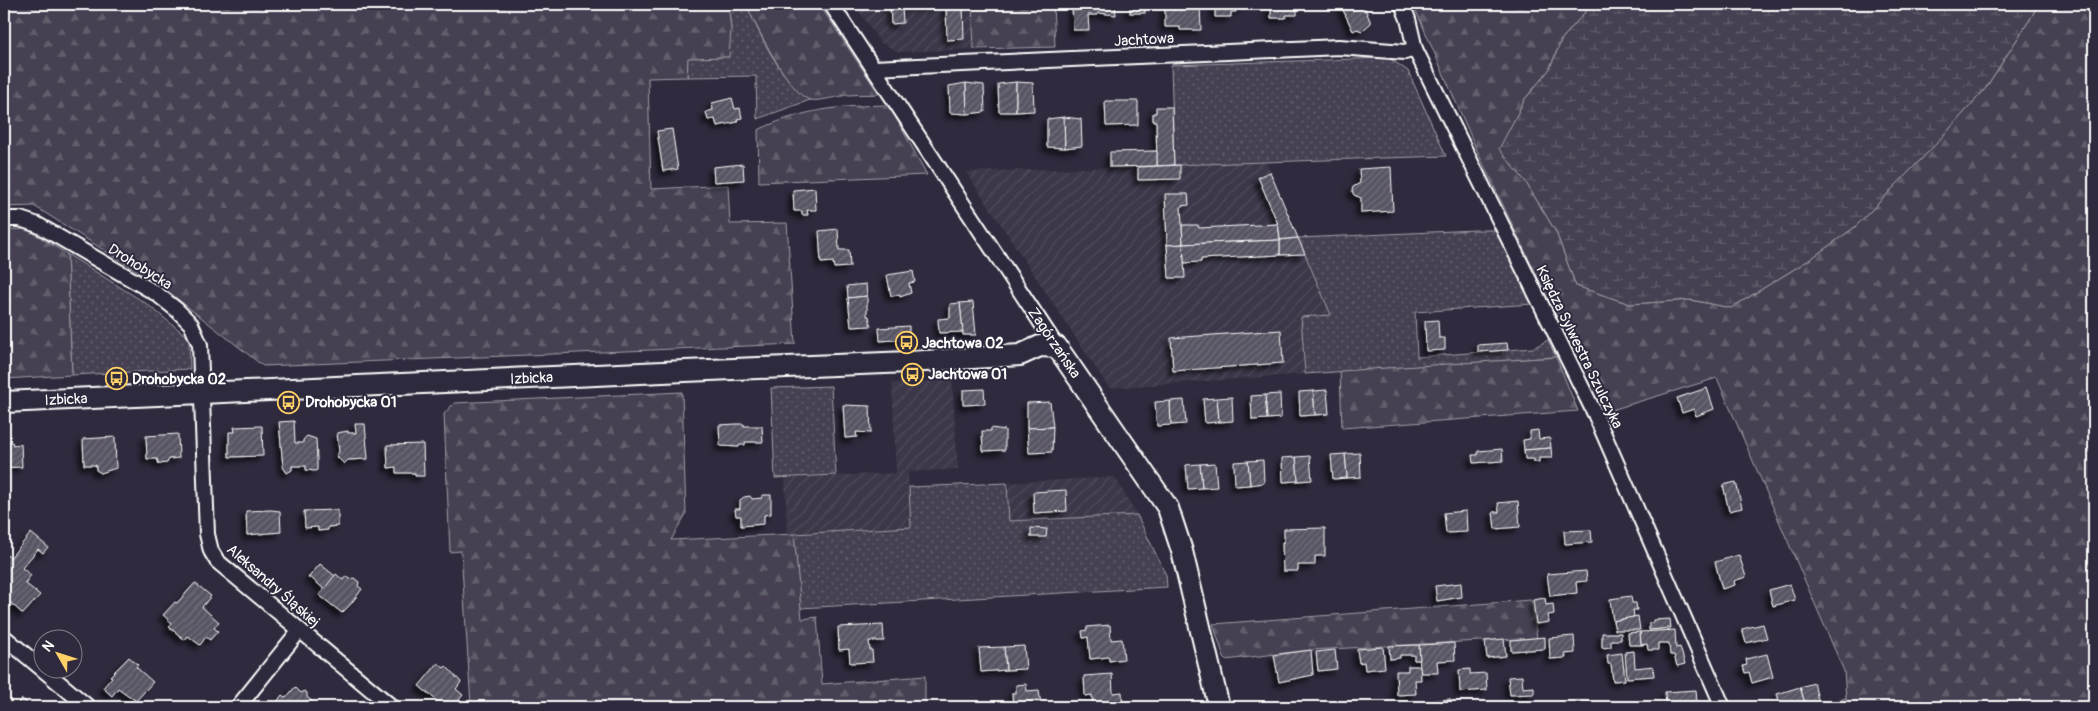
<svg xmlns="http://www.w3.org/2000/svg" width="2098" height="711" font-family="Pangolin,sans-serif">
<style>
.industrial{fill:url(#industrial-furrows)}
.grass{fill:url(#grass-dots);stroke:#a2a0a8}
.forest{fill:url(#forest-firs);stroke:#a2a0a8}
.wetland{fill:url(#wetland-marsh);stroke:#a2a0a8}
.building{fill:url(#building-hatch);stroke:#fff;filter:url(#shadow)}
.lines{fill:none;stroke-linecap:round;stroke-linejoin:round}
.street-casing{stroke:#fff;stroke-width:18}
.secondary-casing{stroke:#fff;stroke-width:24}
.street{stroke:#2f2a3d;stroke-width:14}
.secondary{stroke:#2f2a3d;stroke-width:20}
.labels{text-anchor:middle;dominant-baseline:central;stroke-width:4;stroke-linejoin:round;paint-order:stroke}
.street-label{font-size:15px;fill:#fff;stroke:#2f2a3d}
.poi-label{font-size:15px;font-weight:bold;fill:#fff;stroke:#2f2a3d;text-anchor:start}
</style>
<defs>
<pattern id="industrial-furrows" width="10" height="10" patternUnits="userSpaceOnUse" patternTransform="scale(1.25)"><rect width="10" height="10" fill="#3c3749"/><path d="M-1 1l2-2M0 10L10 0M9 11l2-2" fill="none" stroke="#504b5b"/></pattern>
<pattern id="grass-dots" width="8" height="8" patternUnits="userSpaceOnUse" patternTransform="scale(1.25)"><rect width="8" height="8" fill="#464152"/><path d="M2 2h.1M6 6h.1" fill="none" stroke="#625e6c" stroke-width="1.8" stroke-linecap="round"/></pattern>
<pattern id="forest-firs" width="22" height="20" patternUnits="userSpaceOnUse" patternTransform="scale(1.25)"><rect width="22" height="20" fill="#464152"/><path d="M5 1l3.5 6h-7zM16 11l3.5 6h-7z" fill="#625e6c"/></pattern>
<pattern id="wetland-marsh" width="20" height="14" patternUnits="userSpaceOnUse" patternTransform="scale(1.25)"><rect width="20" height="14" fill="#464152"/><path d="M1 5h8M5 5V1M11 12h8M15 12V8" fill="none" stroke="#625e6c"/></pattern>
<pattern id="building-hatch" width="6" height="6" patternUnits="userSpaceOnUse" patternTransform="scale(1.25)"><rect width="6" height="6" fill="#595564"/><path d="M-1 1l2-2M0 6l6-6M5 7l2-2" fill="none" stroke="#726e7b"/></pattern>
<filter id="shadow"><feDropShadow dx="-4.5" dy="4.5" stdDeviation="2.5" flood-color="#0009"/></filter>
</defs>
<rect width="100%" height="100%" fill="#2f2a3d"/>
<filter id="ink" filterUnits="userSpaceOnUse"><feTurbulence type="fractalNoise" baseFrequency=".02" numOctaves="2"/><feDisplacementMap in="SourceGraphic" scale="10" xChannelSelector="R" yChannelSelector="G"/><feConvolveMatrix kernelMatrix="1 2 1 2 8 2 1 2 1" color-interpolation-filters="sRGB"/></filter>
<g filter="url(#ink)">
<g class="industrial">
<path d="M 854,4 L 972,4 L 974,49 L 898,52 L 880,42 Z"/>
<path d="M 1266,162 L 1331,316 L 1301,317 L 1305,374 L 1109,388 L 966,172 Z"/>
<path d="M 952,380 L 958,469 L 908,472 L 911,527 L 787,534 L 785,478 L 896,473 L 892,383 Z"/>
<path d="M 1115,477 L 1137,515 L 1009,521 L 1007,483 Z"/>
</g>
<g class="grass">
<path d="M 728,4 L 746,4 C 760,35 781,81 810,100 L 757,119 L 756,76 L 687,77 L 687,58 L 731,29 Z"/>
<path d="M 1389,58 L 1408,71 L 1446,156 L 1174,165 L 1171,65 Z"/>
<path d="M 1476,230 L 1497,230 L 1533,304 L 1415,312 L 1417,357 L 1533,348 L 1548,340 L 1556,357 L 1305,374 L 1301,317 L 1331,315 L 1298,238 Z"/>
<path d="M 67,254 L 147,304 L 189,338 L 190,369 L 72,375 Z"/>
<path d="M 831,386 L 836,475 L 775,478 L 771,388 Z"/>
<path d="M 1007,483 L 1009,521 L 1137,515 L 1166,575 L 1167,587 L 800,608 L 794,534 L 911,527 L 909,487 Z"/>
<path d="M 1846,698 L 1848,707 L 1812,707 Z"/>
</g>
<g class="forest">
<path d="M 4,4 L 728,4 L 731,29 L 729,57 L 688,58 L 687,77 L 648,78 L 651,189 L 728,185 L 730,224 L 787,223 L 795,344 L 263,366 L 161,286 L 34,206 L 4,207 Z"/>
<path d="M 746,4 L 819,4 L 879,94 C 869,95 859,94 848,95 C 839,96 818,102 810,100 C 789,94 755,24 746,4 Z"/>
<path d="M 972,4 L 1053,4 L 1055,47 L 974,49 Z"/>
<path d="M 1413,4 L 1592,4 L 1562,39 L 1549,70 L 1525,99 L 1500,149 L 1525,181 L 1556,232 L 1576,286 L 1630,304 L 1691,300 L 1731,308 L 1809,260 L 1855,227 L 1936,144 L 1985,89 L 2032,16 L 2038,4 L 2094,4 L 2094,707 L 1848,707 L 1846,698 L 1844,671 L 1717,378 L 1605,412 L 1574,337 L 1546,295 L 1479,155 Z"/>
<path d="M 889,105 L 927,175 L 759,182 L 758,130 C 803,109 839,106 889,105 Z"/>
<path d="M 27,229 L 67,254 L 72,375 L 4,379 L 4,230 Z"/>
<path d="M 1556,357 L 1578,411 L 1342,428 L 1340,371 Z"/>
<path d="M 682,392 L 686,514 L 671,540 L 794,534 L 802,619 L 817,617 L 822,684 L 925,676 L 925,707 L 469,707 L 471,705 L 461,551 L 450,552 L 444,414 L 454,403 Z"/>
<path d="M 1531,600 L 1537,638 L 1311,650 L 1225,660 L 1213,624 Z"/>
</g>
<path class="wetland" d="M 1592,4 L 2038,4 L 2032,16 L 1985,89 L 1936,144 L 1855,227 L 1809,260 L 1731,308 L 1691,300 L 1630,304 L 1576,286 L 1556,232 L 1525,181 L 1499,149 L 1525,99 L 1549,70 L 1562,39 Z"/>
<g class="building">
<path d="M 890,4 L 963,4 L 963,5 L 902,7 L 903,23 L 891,24 Z"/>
<path d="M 1082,4 L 1115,4 L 1116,15 L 1098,13 L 1098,15 L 1088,15 L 1089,30 L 1073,30 L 1072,6 L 1082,5 Z"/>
<rect x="1130" y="4" width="15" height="9"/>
<path d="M 1185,4 L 1200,4 L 1201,30 L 1180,30 L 1180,27 L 1165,27 L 1165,5 Z"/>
<path d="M 1215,4 L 1243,4 L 1243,8 L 1236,9 L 1236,12 L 1231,12 L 1231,17 L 1215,17 Z"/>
<path d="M 1271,4 L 1303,4 L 1303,6 L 1297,7 L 1297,15 L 1286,15 L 1286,18 L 1271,18 Z"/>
<path d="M 1343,4 L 1363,4 L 1371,23 L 1362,31 L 1357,29 L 1353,31 L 1342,8 L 1344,7 Z"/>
<path d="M 946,5 L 963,5 L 964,39 L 947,40 Z"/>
<path d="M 1016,82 L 1016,112 L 999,112 L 998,84 Z"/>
<path d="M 1016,82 L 1033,83 L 1034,111 L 1016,112 Z"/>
<path d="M 966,83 L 967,114 L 950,113 L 949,86 Z"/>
<path d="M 966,83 L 984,85 L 985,112 L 967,114 Z"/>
<path d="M 732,98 L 735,109 L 740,108 L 742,118 L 737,119 L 738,122 L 717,126 L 715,119 L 708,120 L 706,112 L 713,110 L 712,103 Z"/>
<path d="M 1105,101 L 1138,101 L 1138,125 L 1106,126 Z"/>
<path d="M 1156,107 L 1172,107 L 1174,165 L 1157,166 L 1156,121 L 1153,121 L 1153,113 L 1156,113 Z"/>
<path d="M 1064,117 L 1065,148 L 1047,147 L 1047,119 Z"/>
<path d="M 1064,117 L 1081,119 L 1082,146 L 1065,148 Z"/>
<path d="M 672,129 L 678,169 L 663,171 L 657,131 Z"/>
<path d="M 1157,151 L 1157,166 L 1110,167 L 1110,152 Z"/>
<path d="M 743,164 L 744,180 L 714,182 L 713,167 Z"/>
<path d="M 1180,165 L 1180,179 L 1138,180 L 1138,167 Z"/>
<path d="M 1391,167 L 1393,211 L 1361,213 L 1361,198 L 1354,195 L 1352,191 L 1353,187 L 1360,183 L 1359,169 Z"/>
<path d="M 1270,172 L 1298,238 L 1280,240 L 1278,224 L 1258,177 Z"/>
<path d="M 815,188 L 816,210 L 807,210 L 808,215 L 802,215 L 802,211 L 794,211 L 793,190 Z"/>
<path d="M 1165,194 L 1188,194 L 1189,205 L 1181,206 L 1183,244 L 1167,245 Z"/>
<path d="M 1278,224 L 1280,240 L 1183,244 L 1182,225 L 1198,225 L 1199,228 Z"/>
<path d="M 838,229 L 839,250 L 849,250 L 850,267 L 834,268 L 833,262 L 821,263 L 819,231 Z"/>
<path d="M 1298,238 L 1305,254 L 1280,255 L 1280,240 Z"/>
<path d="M 1280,240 L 1280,255 L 1201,259 L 1201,262 L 1184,263 L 1183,244 Z"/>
<path d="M 1183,244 L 1185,278 L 1169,278 L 1167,245 Z"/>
<path d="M 913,271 L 915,282 L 909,283 L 911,293 L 900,297 L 900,295 L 891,296 L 887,275 Z"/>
<path d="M 866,284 L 867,296 L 848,298 L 847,286 Z"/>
<path d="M 867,296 L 867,316 L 869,316 L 871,326 L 851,327 L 848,298 Z"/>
<path d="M 973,302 L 976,335 L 963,335 L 960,303 Z"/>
<path d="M 960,303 L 963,332 L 939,333 L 938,319 L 950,318 L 950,304 Z"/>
<path d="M 1438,320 L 1439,338 L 1445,338 L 1445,350 L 1426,351 L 1425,321 Z"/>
<path d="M 909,326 L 909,339 L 880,341 L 879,328 Z"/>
<path d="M 1281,330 L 1283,363 L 1173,371 L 1171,338 Z"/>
<path d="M 1507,343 L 1508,350 L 1478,352 L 1478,345 Z"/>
<path d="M 1707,388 L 1714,409 L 1696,416 L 1694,409 L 1682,413 L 1677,398 Z"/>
<path d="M 984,389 L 985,404 L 963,405 L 963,390 Z"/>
<path d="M 1327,390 L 1329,414 L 1315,415 L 1313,391 Z"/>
<path d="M 1313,391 L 1315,415 L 1300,416 L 1299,392 Z"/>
<path d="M 1280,394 L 1281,418 L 1267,419 L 1265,395 Z"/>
<path d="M 1265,395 L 1267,419 L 1252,420 L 1251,396 Z"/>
<path d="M 1232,397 L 1233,421 L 1219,422 L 1217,398 Z"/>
<path d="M 1217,398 L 1219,422 L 1205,423 L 1203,399 Z"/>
<path d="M 1184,400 L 1186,424 L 1171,425 L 1170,401 Z"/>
<path d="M 1170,401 L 1171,425 L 1157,426 L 1155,402 Z"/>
<path d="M 1050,402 L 1053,427 L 1027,428 L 1027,403 Z"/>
<path d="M 843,405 L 870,406 L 871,433 L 856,432 L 857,437 L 845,438 Z"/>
<path d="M 294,421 L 295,443 L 303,443 L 303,440 L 307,436 L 316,439 L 317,459 L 317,470 L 315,471 L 306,470 L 306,466 L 292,466 L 292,470 L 287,473 L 283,467 L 279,422 Z"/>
<path d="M 355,424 L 365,424 L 368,459 L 348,460 L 344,464 L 336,456 L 339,452 L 337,433 L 348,431 L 348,433 L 356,433 Z"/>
<path d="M 736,424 L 744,424 L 744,426 L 762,426 L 763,442 L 745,442 L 745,445 L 739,445 L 739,447 L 720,446 L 719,425 Z"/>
<path d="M 262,426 L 263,456 L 229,457 L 229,432 L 235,432 L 234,427 Z"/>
<path d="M 1053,427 L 1052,452 L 1029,453 L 1027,428 Z"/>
<path d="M 991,428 L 1005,430 L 1005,450 L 983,451 L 982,431 L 991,431 Z"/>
<path d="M 1538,430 L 1539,439 L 1550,438 L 1551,448 L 1524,450 L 1523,440 L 1530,439 L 1530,431 Z"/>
<path d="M 178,434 L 179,458 L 169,459 L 167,463 L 159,464 L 157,459 L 147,459 L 146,436 Z"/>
<path d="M 115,437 L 116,468 L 101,473 L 96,470 L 96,465 L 84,465 L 83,439 Z"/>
<path d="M 4,442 L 12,442 L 13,445 L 21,444 L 22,467 L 4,468 Z"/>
<path d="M 423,444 L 424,476 L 415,476 L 415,473 L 396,473 L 396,467 L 388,468 L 387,445 Z"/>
<path d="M 1551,448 L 1552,458 L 1539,458 L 1539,462 L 1534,462 L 1534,459 L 1525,459 L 1524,450 Z"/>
<path d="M 1502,449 L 1503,461 L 1473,463 L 1472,455 L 1478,455 L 1478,451 Z"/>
<path d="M 1360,453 L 1361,477 L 1347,478 L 1345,454 Z"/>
<path d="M 1345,454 L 1347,478 L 1333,479 L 1331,455 Z"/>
<path d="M 1310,456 L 1312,480 L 1298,481 L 1296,457 Z"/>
<path d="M 1296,457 L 1298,481 L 1283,482 L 1282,458 Z"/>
<path d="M 1263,460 L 1264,483 L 1250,485 L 1248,461 Z"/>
<path d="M 1248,461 L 1250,485 L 1235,486 L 1234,462 Z"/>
<path d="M 1215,463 L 1217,487 L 1202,488 L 1200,464 Z"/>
<path d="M 1200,464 L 1202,488 L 1188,489 L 1186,465 Z"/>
<path d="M 1736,482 L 1742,508 L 1729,511 L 1723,485 Z"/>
<path d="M 1066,490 L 1067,511 L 1034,513 L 1033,492 Z"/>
<path d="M 762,495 L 771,495 L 771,514 L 764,515 L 764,524 L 741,526 L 741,516 L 736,516 L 735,509 L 740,509 L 740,500 L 744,497 L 750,496 L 752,499 L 762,498 Z"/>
<path d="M 1518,501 L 1520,527 L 1495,529 L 1493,512 L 1499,512 L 1498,503 Z"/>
<path d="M 271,510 L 280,511 L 281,532 L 247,535 L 246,511 Z"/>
<path d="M 338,510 L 338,526 L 328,527 L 328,530 L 318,531 L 318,527 L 305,528 L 304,511 Z"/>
<path d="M 1466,511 L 1467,532 L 1446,533 L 1444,513 Z"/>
<path d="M 1031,528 L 1047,529 L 1046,537 L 1031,537 Z"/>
<path d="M 1325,528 L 1325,556 L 1315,556 L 1315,565 L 1298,565 L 1298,571 L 1283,571 L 1282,542 L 1284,542 L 1284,529 Z"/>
<path d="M 1591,530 L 1592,542 L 1565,544 L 1564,531 Z"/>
<path d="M 31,533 L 48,547 L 43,553 L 38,549 L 22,568 L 31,575 L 25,583 L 40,595 L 23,614 L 6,599 L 8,597 L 4,595 L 4,559 L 7,555 L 10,558 Z"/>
<path d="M 1739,555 L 1746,577 L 1734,581 L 1735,585 L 1722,589 L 1715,562 Z"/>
<path d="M 320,564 L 335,576 L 324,589 L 311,578 L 308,578 Z"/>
<path d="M 1586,571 L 1587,581 L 1576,582 L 1577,593 L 1550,596 L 1547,574 Z"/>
<path d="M 336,574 L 343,580 L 346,576 L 350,579 L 354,578 L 359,582 L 358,586 L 362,589 L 350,605 L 342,613 L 319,595 Z"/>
<path d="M 195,583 L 211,596 L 202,607 L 219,622 L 214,628 L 218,631 L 210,640 L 206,637 L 200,645 L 188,636 L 185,640 L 169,627 L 172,623 L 163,615 L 175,602 L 177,603 Z"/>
<path d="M 1461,583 L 1462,597 L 1437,601 L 1435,586 Z"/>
<path d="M 1790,584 L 1795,600 L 1773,606 L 1769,590 Z"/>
<path d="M 1631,596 L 1632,603 L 1636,603 L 1637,610 L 1633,610 L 1634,617 L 1613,621 L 1610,599 Z"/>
<path d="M 1545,598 L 1546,605 L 1553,604 L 1554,614 L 1548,615 L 1549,622 L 1536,624 L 1533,600 Z"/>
<path d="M 1638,616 L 1640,630 L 1615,630 L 1613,621 Z"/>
<path d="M 1670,619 L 1671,628 L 1649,630 L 1649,623 L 1653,623 L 1653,620 Z"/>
<path d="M 1763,624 L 1767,638 L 1746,643 L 1742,629 Z"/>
<path d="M 883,625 L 884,641 L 869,641 L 870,650 L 872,650 L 873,662 L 850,663 L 849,649 L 839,650 L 838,627 Z"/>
<path d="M 1110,625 L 1111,640 L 1122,639 L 1124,659 L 1109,661 L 1109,657 L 1090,659 L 1088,637 L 1083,638 L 1082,631 L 1087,630 L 1087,627 Z"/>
<path d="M 1675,630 L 1676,648 L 1680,647 L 1685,664 L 1677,666 L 1674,655 L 1670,655 L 1669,643 L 1658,643 L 1658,650 L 1648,650 L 1647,644 L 1641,645 L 1640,632 Z"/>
<path d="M 1640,632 L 1641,645 L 1629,645 L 1628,633 Z"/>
<path d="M 1602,633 L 1621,633 L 1621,640 L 1611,640 L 1611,647 L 1602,648 Z"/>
<path d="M 1574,636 L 1575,653 L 1565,654 L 1566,658 L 1550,659 L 1549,638 Z"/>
<path d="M 1545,637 L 1545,649 L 1511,651 L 1511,640 Z"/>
<path d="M 1504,639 L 1506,656 L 1487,658 L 1485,641 Z"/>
<path d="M 1454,643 L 1455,660 L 1437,661 L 1438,673 L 1420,673 L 1419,645 Z"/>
<path d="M 1419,645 L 1420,660 L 1414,660 L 1414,655 L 1400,655 L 1400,658 L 1390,659 L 1389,646 Z"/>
<path d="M 1024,646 L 1026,669 L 1006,670 L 1004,647 Z"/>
<path d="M 1004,647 L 1006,670 L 981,672 L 979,648 Z"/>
<path d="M 1383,647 L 1385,668 L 1365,670 L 1364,662 L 1359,663 L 1357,649 Z"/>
<path d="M 1311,650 L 1313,675 L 1279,682 L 1274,655 Z"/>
<path d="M 1335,650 L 1337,669 L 1318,671 L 1316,652 Z"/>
<path d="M 1634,651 L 1635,668 L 1653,666 L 1654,676 L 1627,678 L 1625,652 Z"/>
<path d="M 1622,653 L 1625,680 L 1613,681 L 1611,664 L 1608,664 L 1607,655 Z"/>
<path d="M 1767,654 L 1773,677 L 1752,683 L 1749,672 L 1745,673 L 1743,666 L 1747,665 L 1746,659 Z"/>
<path d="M 129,657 L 138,665 L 136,667 L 153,682 L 136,701 L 118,688 L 112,696 L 103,688 L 112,677 L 110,676 Z"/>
<path d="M 438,663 L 444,668 L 446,666 L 461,682 L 456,689 L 463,695 L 453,707 L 445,702 L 442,705 L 419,686 Z"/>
<path d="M 1408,666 L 1420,666 L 1421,680 L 1415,680 L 1416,694 L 1397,695 L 1396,671 L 1408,671 Z"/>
<path d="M 1470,669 L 1470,674 L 1486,673 L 1487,690 L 1460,692 L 1459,670 Z"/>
<path d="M 1112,674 L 1113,693 L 1122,692 L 1123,707 L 1093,707 L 1092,695 L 1085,696 L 1084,676 Z"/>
<path d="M 1522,676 L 1523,688 L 1534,687 L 1534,694 L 1510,695 L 1508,677 Z"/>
<path d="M 1814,683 L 1819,703 L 1806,707 L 1800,687 Z"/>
<path d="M 1026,684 L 1027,691 L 1039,690 L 1041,706 L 1013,707 L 1012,693 L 1016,693 L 1016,685 Z"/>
<path d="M 295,687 L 301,693 L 305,691 L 307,693 L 307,697 L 316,705 L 314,707 L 283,707 L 277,702 L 282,695 L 286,698 Z"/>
<path d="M 1800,687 L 1806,707 L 1781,707 L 1777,694 Z"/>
<path d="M 1696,690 L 1697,702 L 1693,702 L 1694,707 L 1666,707 L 1665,692 Z"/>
<path d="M 22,699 L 32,707 L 15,707 Z"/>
<path d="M 1451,699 L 1451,707 L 1426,707 L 1426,701 Z"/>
<path d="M 277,702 L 283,707 L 272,707 Z"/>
<path d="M 1593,702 L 1594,707 L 1570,707 L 1569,703 Z"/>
<path d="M 1638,704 L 1638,707 L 1613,707 L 1613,706 Z"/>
</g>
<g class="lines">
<defs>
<g id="street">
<path d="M 831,4 L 1057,347"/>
<path d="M 1402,4 L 1408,19 L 1415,49 L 1595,414 L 1723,707"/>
<path d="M 873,68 L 1339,47 L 1405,52 L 1415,49"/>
<path d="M 4,219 L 20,219 L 38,225 L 157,294 L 177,310 L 191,324 L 200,345 L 207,534 L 211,551 L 217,561 L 392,707"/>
<path d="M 4,637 L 88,707"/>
<path d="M 238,707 L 299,631"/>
</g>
<g id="secondary">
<path id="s1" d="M 4,402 L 685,371 L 909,362 L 1020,355 L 1040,346 L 1057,347 L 1168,508 L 1182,551 L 1219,707"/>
</g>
</defs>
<use href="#street" class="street-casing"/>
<use href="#secondary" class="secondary-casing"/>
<use href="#street" class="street"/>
<use href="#secondary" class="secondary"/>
</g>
</g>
<defs>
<symbol id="bus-ring" viewBox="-11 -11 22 22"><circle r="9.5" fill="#2f2a3d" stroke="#ffd166" stroke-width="1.5"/><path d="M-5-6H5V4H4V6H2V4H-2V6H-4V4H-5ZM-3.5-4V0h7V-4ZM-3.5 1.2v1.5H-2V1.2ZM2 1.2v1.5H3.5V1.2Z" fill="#ffd166"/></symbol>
</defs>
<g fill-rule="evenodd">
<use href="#bus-ring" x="894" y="330" width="25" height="25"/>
<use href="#bus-ring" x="900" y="362" width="25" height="25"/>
<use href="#bus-ring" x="104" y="366" width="25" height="25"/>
<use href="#bus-ring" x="276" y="390" width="25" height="25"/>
</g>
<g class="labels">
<g class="street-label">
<text transform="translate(1144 40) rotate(-3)">Jachtowa</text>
<text transform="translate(140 267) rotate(32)">Drohobycka</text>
<text transform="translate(1054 343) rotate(56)">Zagórzańska</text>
<text transform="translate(1579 347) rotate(64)">Księdza Sylwestra Szulczyka</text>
<text stroke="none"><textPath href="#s1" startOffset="528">Izbicka</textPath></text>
<text stroke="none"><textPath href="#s1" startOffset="62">Izbicka</textPath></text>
<text transform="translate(273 586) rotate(41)">Aleksandry Śląskiej</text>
</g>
<g class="poi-label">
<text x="922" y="343">Jachtowa 02</text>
<text x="928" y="374">Jachtowa 01</text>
<text x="132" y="379">Drohobycka 02</text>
<text x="305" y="402">Drohobycka 01</text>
</g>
</g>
<rect width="2098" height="711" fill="none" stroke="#2f2a3d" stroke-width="20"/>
<rect x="10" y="10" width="2078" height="691" fill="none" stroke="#fff" stroke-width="2" filter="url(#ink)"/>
<g transform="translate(58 654) rotate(309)"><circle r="24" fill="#2f2a3d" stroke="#827f8b"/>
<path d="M0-4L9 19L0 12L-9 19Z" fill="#ffd166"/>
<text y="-8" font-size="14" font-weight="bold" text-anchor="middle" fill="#ffffff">N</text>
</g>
</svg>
